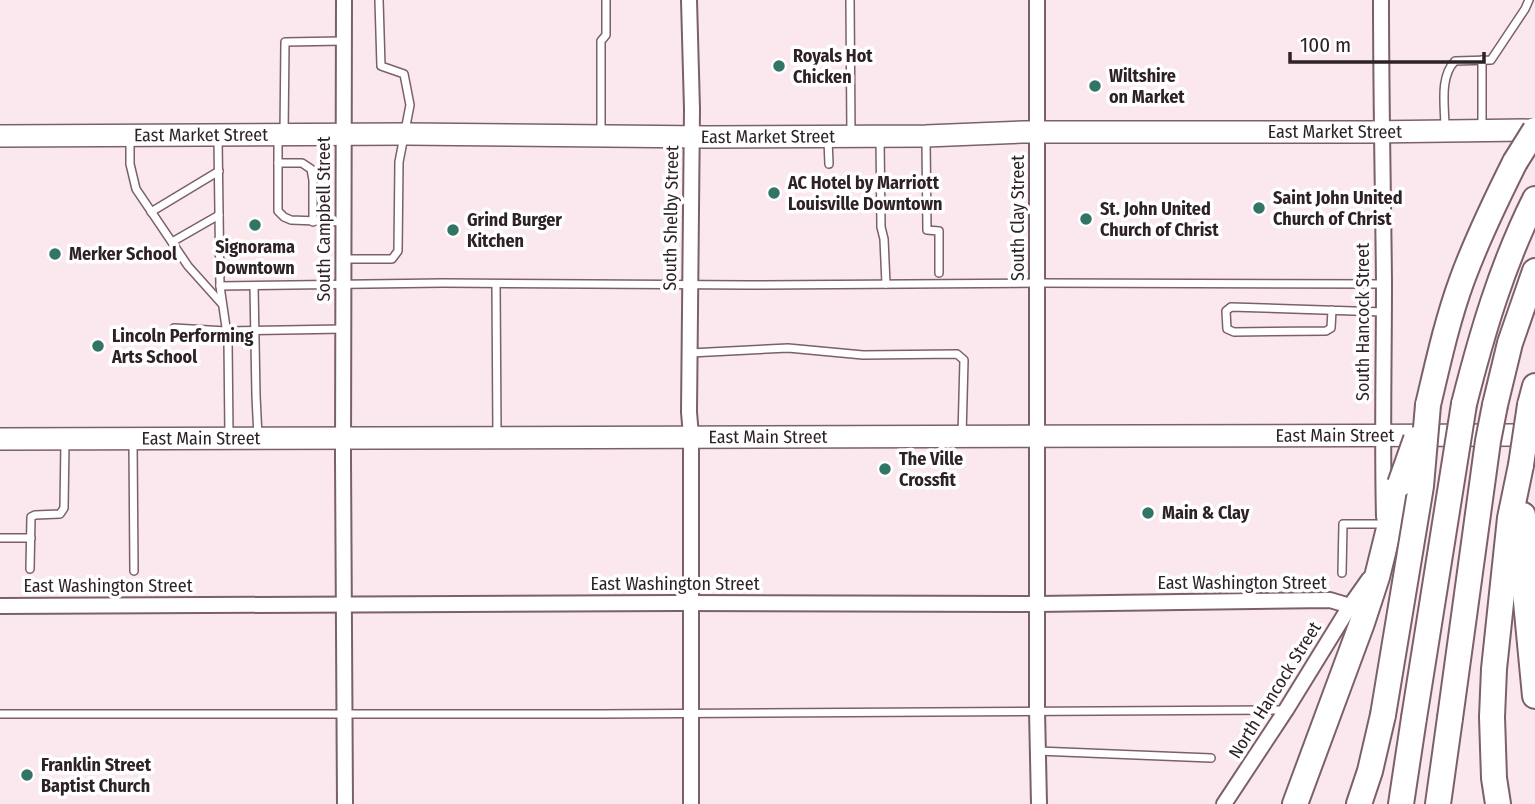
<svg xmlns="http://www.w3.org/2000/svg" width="1535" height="804" font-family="'Fira Sans Condensed',sans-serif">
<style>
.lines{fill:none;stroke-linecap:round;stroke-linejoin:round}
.service-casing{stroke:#7b6069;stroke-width:10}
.minor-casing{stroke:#7b6069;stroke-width:18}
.primary-casing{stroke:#7b6069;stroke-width:24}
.motorway-casing{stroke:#7b6069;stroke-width:28}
.service{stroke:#fff;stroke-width:7}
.minor{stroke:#fff;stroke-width:14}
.primary{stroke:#fff;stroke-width:21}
.motorway{stroke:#fff;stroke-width:24}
.motorway-bridge-casing{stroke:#7b6069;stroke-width:28;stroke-linecap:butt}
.motorway-bridge{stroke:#fff;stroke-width:24}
.poi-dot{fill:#327567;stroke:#fff;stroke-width:2.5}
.labels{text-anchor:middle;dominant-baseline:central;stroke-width:7;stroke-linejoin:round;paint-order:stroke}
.poi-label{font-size:18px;font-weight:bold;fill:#2e2226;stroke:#fff;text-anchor:start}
.street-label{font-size:18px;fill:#2e2226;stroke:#fff}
</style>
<rect width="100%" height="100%" fill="#fbe8ee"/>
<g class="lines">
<defs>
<g id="service">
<path d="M 850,0 L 851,135"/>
<path d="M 1482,60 L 1482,130"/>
<path d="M 1445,128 C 1445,107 1439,77 1455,61 L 1491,60 L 1525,9 L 1529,0"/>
<path d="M 284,134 L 285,42 L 343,41"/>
<path d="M 601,135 L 601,41 L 606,35 L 606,0"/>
<path d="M 130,136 L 130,164 L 136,189 L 188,266 L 222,304"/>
<path d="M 278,136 L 278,211 L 284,217 L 291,220 L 343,222"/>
<path d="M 880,138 L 881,227 L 884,239 L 886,284"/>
<path d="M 218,139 L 220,286 L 228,341 L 229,435"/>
<path d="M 828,140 L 829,164"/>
<path d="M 926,140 L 927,230 L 939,231 L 939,273"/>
<path d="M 278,163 L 302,163 L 311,169 L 313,180 L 313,222"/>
<path d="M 151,212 L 219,171"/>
<path d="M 172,242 L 219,215"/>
<path d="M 344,259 L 392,259 L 398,251 L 399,162 L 410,105 L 404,74 L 381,66 L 379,0"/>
<path d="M 496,284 L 497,434"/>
<path d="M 220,286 L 443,283 L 748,285 L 1038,283 L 1384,284"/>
<path d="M 254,286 L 256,396 L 258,437"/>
<path d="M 1332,310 L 1331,328 L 1326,331 L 1234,332 L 1227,329 L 1226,311 L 1231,307 L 1384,312"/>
<path d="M 174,328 L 226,331 L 344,329"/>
<path d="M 690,353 L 788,348 L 863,355 L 957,354 L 964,360 L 962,436"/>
<path d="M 133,442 L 134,571"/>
<path d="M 0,538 L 31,538"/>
<path d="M 30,569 L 31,517 L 35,515 L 60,514 L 64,508 L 65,442"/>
<path d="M 1342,573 L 1343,524 L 1384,524"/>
<path d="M 0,714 L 601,714 L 1285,710"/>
<path d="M 1038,751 L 1211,758"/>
</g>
<g id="minor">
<path d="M 344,0 L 343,459 L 345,804"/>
<path d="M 689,0 L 692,109 L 689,412 L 691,436 L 691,804"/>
<path d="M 1037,0 L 1037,710 L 1039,804"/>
<path d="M 1381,0 C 1381,94 1383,188 1384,282 C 1384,360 1382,438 1384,517"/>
<path d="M 0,606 L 678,603 L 1037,604 L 1330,600 L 1350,606"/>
<path d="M 1224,804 L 1286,710 L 1350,606 L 1369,579"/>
</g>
<g id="primary">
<path id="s1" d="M 0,136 L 406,134 L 707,137 L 926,136 L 1023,132 L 1369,132 L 1535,130"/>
<path id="s2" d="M 0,439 L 1535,435"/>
</g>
<g id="motorway">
<path d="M 1464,404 C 1482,333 1502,265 1535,199"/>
<path d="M 1428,405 C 1438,363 1447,321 1462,280 C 1477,239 1496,200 1515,162"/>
<path d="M 1495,405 L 1510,343 L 1535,271"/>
<path d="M 1530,405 L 1535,386"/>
<path d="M 1523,515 L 1525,591 L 1535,696"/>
<path d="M 1295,804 L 1362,623 L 1377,577 L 1400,484"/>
<path d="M 1359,804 L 1370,771 L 1383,715"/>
<path d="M 1401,804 L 1414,718"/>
<path d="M 1438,804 L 1450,718"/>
<path d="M 1498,804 L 1494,778 L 1492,717 L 1494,669 L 1510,518 L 1521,465"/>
</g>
</defs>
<use href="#service" class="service-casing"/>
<use href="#minor" class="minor-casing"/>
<use href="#primary" class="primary-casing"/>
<use href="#motorway" class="motorway-casing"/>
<use href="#service" class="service"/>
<use href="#minor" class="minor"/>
<use href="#primary" class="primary"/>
<use href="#motorway" class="motorway"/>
<defs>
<g id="motorway-bridge">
<path d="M 1515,162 L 1535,130"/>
<path d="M 1521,465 L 1530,405"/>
<path d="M 1400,484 L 1416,439"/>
<path d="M 1383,715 L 1421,486 L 1428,405"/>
<path d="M 1414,718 L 1464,404"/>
<path d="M 1450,718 L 1488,441 L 1495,405"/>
</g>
</defs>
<use href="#motorway-bridge" class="motorway-bridge-casing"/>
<use href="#motorway-bridge" class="motorway-bridge"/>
</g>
<g class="poi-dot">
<circle cx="779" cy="66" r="7"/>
<circle cx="1095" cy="86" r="7"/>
<circle cx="774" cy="193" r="7"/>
<circle cx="1259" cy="208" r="7"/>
<circle cx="1086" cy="219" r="7"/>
<circle cx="255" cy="225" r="7"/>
<circle cx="453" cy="230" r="7"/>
<circle cx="55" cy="254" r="7"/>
<circle cx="98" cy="346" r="7"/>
<circle cx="885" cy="469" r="7"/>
<circle cx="1148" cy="513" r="7"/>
<circle cx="27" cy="775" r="7"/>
</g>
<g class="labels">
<g class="poi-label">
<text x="793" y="56">Royals Hot<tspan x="793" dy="21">Chicken</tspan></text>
<text x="1109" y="76">Wiltshire<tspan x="1109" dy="21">on Market</tspan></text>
<text x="788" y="183">AC Hotel by Marriott<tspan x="788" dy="21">Louisville Downtown</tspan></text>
<text x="1273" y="198">Saint John United<tspan x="1273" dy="21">Church of Christ</tspan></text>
<text x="1100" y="209">St. John United<tspan x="1100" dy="21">Church of Christ</tspan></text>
<text x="467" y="220">Grind Burger<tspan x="467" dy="21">Kitchen</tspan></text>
<text x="255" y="247" text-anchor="middle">Signorama<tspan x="255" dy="21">Downtown</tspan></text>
<text x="69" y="254">Merker School</text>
<text x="112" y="336">Lincoln Performing<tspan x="112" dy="21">Arts School</tspan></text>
<text x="899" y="459">The Ville<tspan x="899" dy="21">Crossfit</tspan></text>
<text x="1162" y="513">Main &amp; Clay</text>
<text x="41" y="765">Franklin Street<tspan x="41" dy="21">Baptist Church</tspan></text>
</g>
<g class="street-label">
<text stroke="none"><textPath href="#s1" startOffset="1335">East Market Street</textPath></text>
<text stroke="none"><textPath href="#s1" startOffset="201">East Market Street</textPath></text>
<text stroke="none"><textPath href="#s1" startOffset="768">East Market Street</textPath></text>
<text transform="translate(671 218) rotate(-89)">South Shelby Street</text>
<text transform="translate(1018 218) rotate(-90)">South Clay Street</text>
<text transform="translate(324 219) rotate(-90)">South Campbell Street</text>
<text transform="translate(1363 322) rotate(-90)">South Hancock Street</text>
<text stroke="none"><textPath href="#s2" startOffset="1335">East Main Street</textPath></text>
<text stroke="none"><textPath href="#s2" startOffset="768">East Main Street</textPath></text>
<text stroke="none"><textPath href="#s2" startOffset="201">East Main Street</textPath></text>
<text x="1242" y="583">East Washington Street</text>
<text x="675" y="584">East Washington Street</text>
<text x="108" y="586">East Washington Street</text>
<text transform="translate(1275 690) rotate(-58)">North Hancock Street</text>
</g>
</g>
<path d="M1290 52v10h194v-10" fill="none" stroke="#2e2226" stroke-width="3.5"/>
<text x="1300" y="52" font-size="21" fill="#2e2226" stroke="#ffffff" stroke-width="5" paint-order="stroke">100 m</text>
</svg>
